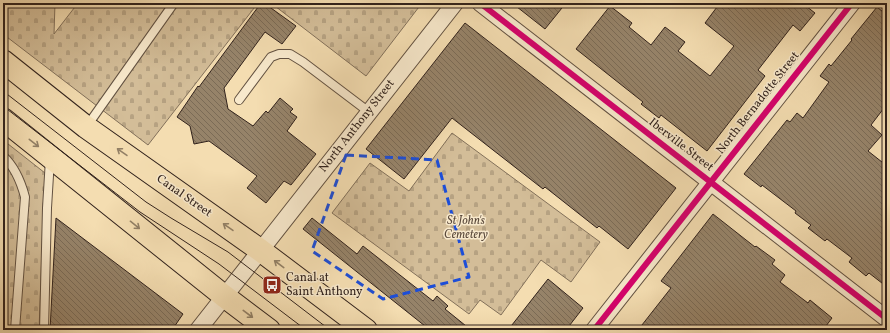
<svg xmlns="http://www.w3.org/2000/svg" width="890" height="333" font-family="Vollkorn,serif">
<style>
.cemetery{fill:url(#cemetery-stones);stroke:#82705a}
.building{fill:url(#building-back-hatch);stroke:#31221c}
.lines{fill:none;stroke-linecap:round;stroke-linejoin:round}
.service-casing{stroke:#625141;stroke-width:10}
.minor-casing{stroke:#625141;stroke-width:18}
.primary-casing{stroke:#31221c;stroke-width:24}
.service{stroke:#f8e9cc;stroke-width:8}
.minor{stroke:#f8e9cc;stroke-width:16}
.primary{stroke:#f4ddb1;stroke-width:22}
.tram{stroke:#31221c;stroke-width:1}
.cycleway-casing{stroke:#f8e9cc;stroke-width:8}
.cycleway{stroke:#d6006c;stroke-width:6}
.oneway{stroke:#928066}
.marked{fill:none;stroke:#1d4ed8;stroke-width:3;stroke-dasharray:8 5;stroke-linejoin:round}
.labels{text-anchor:middle;dominant-baseline:central;stroke-width:3;stroke-linejoin:round;paint-order:stroke}
.street-label{font-size:12px;fill:#31221c;stroke:#f8e9cc}
.park-label{font-size:12px;font-style:italic;fill:#5a493b;stroke:#f8e9cc}
.poi-label{font-size:12px;fill:#31221c;stroke:#f8e9cc;text-anchor:start}
</style>
<defs>
<pattern id="cemetery-stones" width="16" height="16" patternUnits="userSpaceOnUse"><rect width="16" height="16" fill="#d3bd98"/><path d="M2 7V4a2 2 0 0 1 4 0v3zM10 15v-3a2 2 0 0 1 4 0v3z" fill="#b6a282"/></pattern>
<pattern id="building-back-hatch" width="6" height="6" patternUnits="userSpaceOnUse"><rect width="6" height="6" fill="#968369"/><path d="M-1 5l2 2M0 0l6 6M5-1l2 2" fill="none" stroke="#7b6b56"/></pattern>
</defs>
<rect width="100%" height="100%" fill="#f4ddb1"/>
<filter id="stains"><feTurbulence type="fractalNoise" baseFrequency=".005" numOctaves="4"/><feColorMatrix values="0 0 0 0 .2 0 0 0 0 .09 0 0 0 0 .02 0 0 0 .5 -.17"/></filter>
<radialGradient id="worn" r=".72"><stop offset=".6" stop-color="#630" stop-opacity="0"/><stop offset="1" stop-color="#630" stop-opacity=".3"/></radialGradient>
<g class="cemetery">
<path d="M 3,3 L 55,3 L 54,34 L 78,3 L 258,3 L 148,145 L 3,34 Z"/>
<path d="M 271,3 L 422,3 L 366,76 Z"/>
<path d="M 452,133 L 600,242 L 571,282 L 541,260 L 501,315 L 480,300 L 469,314 L 332,213 L 370,163 L 409,191 Z"/>
<path d="M 3,140 L 45,173 L 39,330 L 3,330 Z"/>
</g>
<g class="building">
<path d="M 261,3 L 264,3 L 296,26 L 282,44 L 265,32 L 224,88 L 228,109 L 253,126 L 266,111 L 268,113 L 280,98 L 293,109 L 290,112 L 297,117 L 287,131 L 316,154 L 291,185 L 284,181 L 266,203 L 247,188 L 257,176 L 209,141 L 194,144 L 190,126 L 177,117 L 198,86 L 199,87 Z"/>
<path d="M 512,3 L 566,3 L 545,29 Z"/>
<path d="M 720,3 L 802,3 L 815,13 L 800,31 L 793,25 L 758,70 L 765,76 L 707,151 L 661,115 L 659,118 L 641,104 L 643,102 L 576,49 L 610,6 L 632,23 L 629,27 L 651,45 L 665,27 L 685,42 L 678,51 L 710,76 L 734,46 L 705,23 Z"/>
<path d="M 877,7 L 887,15 L 887,104 L 871,125 L 882,135 L 868,151 L 887,166 L 887,287 L 869,273 L 866,276 L 849,262 L 852,258 L 827,239 L 825,241 L 808,228 L 811,225 L 795,213 L 796,211 L 762,185 L 761,187 L 744,174 L 787,120 L 790,122 L 797,113 L 803,118 L 829,82 L 820,76 L 829,64 L 831,66 L 852,40 L 851,39 Z"/>
<path d="M 465,23 L 676,188 L 628,249 L 599,226 L 597,228 L 545,187 L 543,189 L 452,118 L 404,179 L 366,149 Z"/>
<path d="M 713,214 L 755,247 L 756,246 L 775,260 L 772,264 L 785,275 L 780,282 L 808,303 L 810,300 L 832,318 L 823,330 L 638,330 L 671,288 L 661,281 Z"/>
<path d="M 56,218 L 183,314 L 172,330 L 50,330 Z"/>
<path d="M 312,218 L 357,254 L 363,246 L 433,301 L 437,296 L 448,306 L 445,309 L 471,330 L 430,330 L 303,229 Z"/>
<path d="M 548,279 L 583,308 L 566,330 L 508,330 Z"/>
</g>
<g class="lines">
<defs>
<g id="service">
<path d="M 239,100 L 271,57 L 279,54 L 290,54 L 303,62 L 369,112"/>
<path d="M 87,126 L 174,3"/>
<path d="M 3,156 C 14,166 21,182 25,197 L 15,330"/>
<path d="M 44,330 L 47,208 L 50,159"/>
</g>
<g id="minor">
<path d="M 480,3 L 887,319"/>
<path d="M 198,330 L 455,3"/>
<path d="M 594,330 L 852,3"/>
</g>
<g id="primary">
<path d="M 3,61 L 86,127 L 260,250 L 366,330"/>
<path d="M 3,119 L 224,296 L 269,330"/>
</g>
</defs>
<use href="#service" class="service-casing"/>
<use href="#minor" class="minor-casing"/>
<use href="#primary" class="primary-casing"/>
<use href="#service" class="service"/>
<use href="#minor" class="minor"/>
<use href="#primary" class="primary"/>
<g class="tram">
<path d="M 3,91 L 146,202 L 171,218 L 228,252 L 330,330"/>
<path d="M 3,106 L 140,212 L 219,264 L 306,330"/>
</g>
<defs>
<g id="cycleway">
<path d="M 480,3 L 887,319"/>
<path d="M 594,330 L 852,3"/>
</g>
</defs>
<use href="#cycleway" class="cycleway-casing"/>
<use href="#cycleway" class="cycleway"/>
</g>
<defs><path id="oneway-shaft" d="M-6 0H5M1.5-3L5.5 0L1.5 3" fill="none" stroke-width="1.6" stroke-linecap="round" stroke-linejoin="round"/></defs>
<g class="oneway">
<use href="#oneway-shaft" transform="translate(34 143) rotate(38)"/>
<use href="#oneway-shaft" transform="translate(122 152) rotate(-145)"/>
<use href="#oneway-shaft" transform="translate(135 225) rotate(39)"/>
<use href="#oneway-shaft" transform="translate(228 227) rotate(-145)"/>
<use href="#oneway-shaft" transform="translate(279 264) rotate(-143)"/>
<use href="#oneway-shaft" transform="translate(248 314) rotate(37)"/>
</g>
<path class="marked" d="M 346,155 L 437,160 L 469,277 L 383,299 L 312,251 Z"/>
<defs>
<symbol id="bus-square" viewBox="-11 -11 22 22"><rect x="-9" y="-9" width="18" height="18" rx="4" fill="#8f2418" stroke="#f8e9cc"/><path d="M-5-6H5V4H4V6H2V4H-2V6H-4V4H-5ZM-3.5-4V0h7V-4ZM-3.5 1.2v1.5H-2V1.2ZM2 1.2v1.5H3.5V1.2Z" fill="#fff"/></symbol>
</defs>
<g fill-rule="evenodd">
<use href="#bus-square" x="261" y="274" width="22" height="22"/>
</g>
<g class="labels">
<g class="street-label">
<text transform="translate(758 103) rotate(-52)">North Bernadotte Street</text>
<text transform="translate(357 126) rotate(-52)">North Anthony Street</text>
<text transform="translate(681 145) rotate(38)">Iberville Street</text>
<text transform="translate(184 196) rotate(35)">Canal Street</text>
</g>
<g class="park-label">
<text x="466" y="221">St John's<tspan x="466" dy="14">Cemetery</tspan></text>
</g>
<g class="poi-label">
<text x="286" y="278">Canal at<tspan x="286" dy="14">Saint Anthony</tspan></text>
</g>
</g>
<rect width="890" height="333" fill="none" stroke="#f4ddb1" stroke-width="16"/>
<rect x="4" y="4" width="882" height="325" fill="none" stroke="#31221c" stroke-width="2"/>
<rect x="8" y="8" width="874" height="317" fill="none" stroke="#31221c"/>
<rect width="100%" height="100%" filter="url(#stains)"/>
<rect width="100%" height="100%" fill="url(#worn)"/>
</svg>
